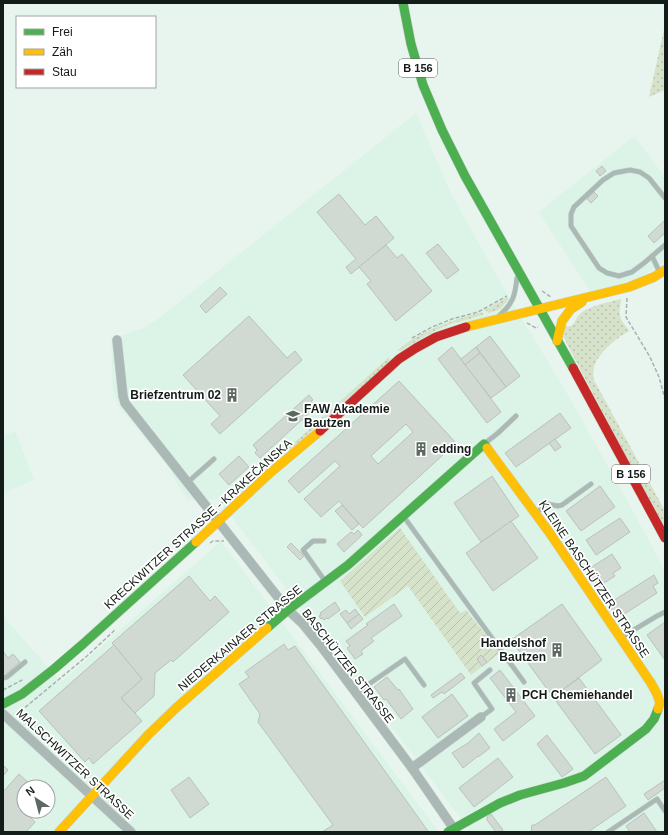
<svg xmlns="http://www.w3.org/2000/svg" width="668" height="835" font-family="Arial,sans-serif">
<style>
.built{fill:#dcf4e7;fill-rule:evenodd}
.grass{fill:url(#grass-dots)}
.garden{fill:url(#garden-furrows)}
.building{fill:#d0dad2;stroke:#b9c1bb;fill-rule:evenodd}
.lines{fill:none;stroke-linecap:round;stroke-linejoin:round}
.lane-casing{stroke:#c7d1cc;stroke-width:5.5}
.street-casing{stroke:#c7d1cc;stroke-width:10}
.fast-casing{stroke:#c7d1cc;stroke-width:10}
.slow-casing{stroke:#c7d1cc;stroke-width:10}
.jam-casing{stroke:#c7d1cc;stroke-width:10}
.path{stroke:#a5b2ad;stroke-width:1.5;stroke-dasharray:4 2;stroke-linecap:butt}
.lane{stroke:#aab9b5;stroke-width:4.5}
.street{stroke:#aab9b5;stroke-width:9}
.fast{stroke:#4caf50;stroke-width:9}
.slow{stroke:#ffc107;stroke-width:9}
.jam{stroke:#c62828;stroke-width:9}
.labels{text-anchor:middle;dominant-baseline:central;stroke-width:3.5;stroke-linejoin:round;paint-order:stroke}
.shield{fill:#fff;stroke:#5a605d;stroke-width:1}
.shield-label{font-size:11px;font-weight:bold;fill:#131c18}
.poi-label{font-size:12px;font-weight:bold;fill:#131c18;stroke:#fff;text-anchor:start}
.street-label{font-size:12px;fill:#131c18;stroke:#fff}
</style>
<defs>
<pattern id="grass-dots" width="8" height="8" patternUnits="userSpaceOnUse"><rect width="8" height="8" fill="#d6e2ca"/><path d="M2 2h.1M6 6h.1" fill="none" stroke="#b7c1ad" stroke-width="1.8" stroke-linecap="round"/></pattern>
<pattern id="garden-furrows" width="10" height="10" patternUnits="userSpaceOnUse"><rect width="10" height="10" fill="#d6e2ca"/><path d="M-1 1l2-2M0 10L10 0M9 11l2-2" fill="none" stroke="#b7c1ad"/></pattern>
</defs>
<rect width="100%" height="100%" fill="#e8f5ee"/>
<g class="built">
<path d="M 416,113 L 447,185 L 453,197 L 507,294 L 561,383 L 627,500 L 665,571 L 665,832 L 464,832 L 469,829 L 218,499 L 188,500 L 179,487 L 170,469 L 118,405 L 113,390 L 111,339 L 143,328 L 158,319 Z"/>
<path d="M 634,136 L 665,177 L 665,260 L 653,270 L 634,280 L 590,291 L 539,212 Z"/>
<path d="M 15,431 L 34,480 L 3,493 L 3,436 Z"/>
<path d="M 221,541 L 439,832 L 3,832 L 3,616 L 61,682 ZM 24,787 L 48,787 L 48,811 L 24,811 Z"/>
</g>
<g class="grass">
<path d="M 665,25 L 665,90 L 649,97 Z"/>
<path d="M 506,298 L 509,299 L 508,300 L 500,309 L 489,313 L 485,310 Z"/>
<path d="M 620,299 L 621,299 C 619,316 618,318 630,331 C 618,336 600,352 595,364 C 593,369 593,375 594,380 L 665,511 L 665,530 L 568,346 L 564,337 L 565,326 C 576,329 574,318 581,313 C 589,306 610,302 620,299 Z"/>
<path d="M 481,312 L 484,314 C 473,319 460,321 448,325 C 431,332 416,341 401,351 L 398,350 C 422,329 452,321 481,312 Z"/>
<path d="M 389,357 L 390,361 L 297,444 L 286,452 L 286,450 Z"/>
</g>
<path class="garden" d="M 400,528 L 460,613 L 466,610 L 500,653 L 471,675 L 408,586 L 365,617 L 340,581 Z"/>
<g class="building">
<path d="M 602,166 L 606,171 L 600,176 L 596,171 Z"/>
<path d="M 594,192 L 598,196 L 591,203 L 587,199 Z"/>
<path d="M 339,194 L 365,225 L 376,216 L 394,238 L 351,274 L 346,267 L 356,259 L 317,212 Z"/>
<path d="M 665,220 L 665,233 L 654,243 L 648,236 Z"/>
<path d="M 438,244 L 459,270 L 447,279 L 426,253 Z"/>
<path d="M 386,245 L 397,258 L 402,254 L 432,291 L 396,321 L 367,284 L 371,281 L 359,267 Z"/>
<path d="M 220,287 L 227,294 L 206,313 L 200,306 Z"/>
<path d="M 249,316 L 287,358 L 295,351 L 302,360 L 220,434 L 211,424 L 220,416 L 183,375 Z"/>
<path d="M 490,336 L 520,376 L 506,387 L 476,347 Z"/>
<path d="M 452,347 L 501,412 L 487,423 L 438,359 Z"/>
<path d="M 476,347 L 480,353 L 465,365 L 461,359 Z"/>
<path d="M 480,353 L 506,387 L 491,398 L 465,365 Z"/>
<path d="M 399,381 L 456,443 L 363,528 L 339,501 L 321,517 L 304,499 L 340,466 L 335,461 L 299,493 L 288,481 ZM 406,424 L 413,432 L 378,464 L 371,456 Z"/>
<path d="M 309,395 L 313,400 L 311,401 L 316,407 L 260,458 L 255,453 L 257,450 L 253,445 Z"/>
<path d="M 560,413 L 571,428 L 516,467 L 505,453 Z"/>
<path d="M 555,439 L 561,447 L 555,451 L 549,443 Z"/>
<path d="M 239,456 L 249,467 L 229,485 L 219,474 Z"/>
<path d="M 492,476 L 519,516 L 481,542 L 454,503 Z"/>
<path d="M 600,486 L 615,507 L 581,531 L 566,511 Z"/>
<path d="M 342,505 L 359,524 L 352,530 L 335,511 Z"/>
<path d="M 620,518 L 630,532 L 596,555 L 586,540 Z"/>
<path d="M 511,521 L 538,558 L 493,591 L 466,553 Z"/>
<path d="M 358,530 L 362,535 L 344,552 L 337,544 L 351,532 L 354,534 Z"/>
<path d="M 291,543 L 304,556 L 300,560 L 287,547 Z"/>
<path d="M 612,554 L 621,568 L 613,573 L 615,576 L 598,587 L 587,570 Z"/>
<path d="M 654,575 L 658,583 L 653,586 L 657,593 L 618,618 L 608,604 Z"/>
<path d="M 189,576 L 210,601 L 215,596 L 229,612 L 173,662 L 171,660 L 155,673 L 154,696 L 135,713 L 121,698 L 142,679 L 112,643 Z"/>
<path d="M 335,602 L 340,610 L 328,619 L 327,618 L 324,620 L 322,618 L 321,619 L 319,616 L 321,615 L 320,613 Z"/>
<path d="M 394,604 L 402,616 L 371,638 L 374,641 L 361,651 L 363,654 L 355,659 L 347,648 L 350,646 L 346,641 L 368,625 L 366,624 Z"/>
<path d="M 562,604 L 602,660 L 553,697 L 511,640 Z"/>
<path d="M 355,609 L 359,614 L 347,623 L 340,614 L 346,610 L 349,614 Z"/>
<path d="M 359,614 L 363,619 L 351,629 L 347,623 Z"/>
<path d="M 665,622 L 665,660 L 647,635 Z"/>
<path d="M 284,644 L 288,650 L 295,646 L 428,831 L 426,832 L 322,832 L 333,825 L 258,722 L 260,714 L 239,684 L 249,677 L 245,672 Z"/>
<path d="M 114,645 L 142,679 L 121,698 L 142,721 L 93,764 L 89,758 L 85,762 L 39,711 Z"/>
<path d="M 3,651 L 8,658 L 13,654 L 20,662 L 4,676 L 3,676 Z"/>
<path d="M 481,655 L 487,662 L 482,666 L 477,659 Z"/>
<path d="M 500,670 L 535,716 L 503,741 L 494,729 L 516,712 L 490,678 Z"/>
<path d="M 461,673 L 465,678 L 444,694 L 442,692 L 433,698 L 431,695 Z"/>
<path d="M 387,677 L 398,690 L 399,689 L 413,709 L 401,719 L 386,699 L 384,700 L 374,687 Z"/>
<path d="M 579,678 L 621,735 L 595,754 L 553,697 Z"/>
<path d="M 452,694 L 468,716 L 438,738 L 422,717 Z"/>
<path d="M 479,733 L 490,748 L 478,757 L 478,756 L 463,768 L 452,753 L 468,743 Z"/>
<path d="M 547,735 L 573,769 L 562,777 L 537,744 Z"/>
<path d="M 498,758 L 513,777 L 474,807 L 459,788 Z"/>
<path d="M 3,765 L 8,770 L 3,776 Z"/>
<path d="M 19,774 L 33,787 L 24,787 L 24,811 L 35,811 L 30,817 L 35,822 L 26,832 L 3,832 L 3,792 Z"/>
<path d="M 189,777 L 209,804 L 190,818 L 171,790 Z"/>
<path d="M 606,777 L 626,806 L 588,832 L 531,832 L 532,825 L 535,825 Z"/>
<path d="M 665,780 L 665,788 L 648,800 L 644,794 Z"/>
<path d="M 644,813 L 657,832 L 630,832 L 626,826 Z"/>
<path d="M 491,814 L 503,830 L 500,832 L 496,832 L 487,820 L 487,817 Z"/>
</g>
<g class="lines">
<defs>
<g id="lane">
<path d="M 665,198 L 649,178 L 640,172 L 630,170 L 614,173 L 603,180 L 574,207 L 571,214 L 571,226 L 599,268 L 607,273 L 619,276 L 632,272 L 644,263 L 665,245"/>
<path d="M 652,256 L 660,273"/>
<path d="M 500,315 C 513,303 515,296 517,278"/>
<path d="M 484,444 L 498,433 L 516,416"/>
<path d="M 188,482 L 214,459"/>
<path d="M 537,512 L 548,504 L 558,506 L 562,505 L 591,484"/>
<path d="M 404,517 L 524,682"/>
<path d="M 324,541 L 313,541 L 303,550 L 325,581"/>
<path d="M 622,637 L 657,616 L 665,612"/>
<path d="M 3,678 L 7,677 L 25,662"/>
<path d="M 356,693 L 405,659 L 424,685"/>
<path d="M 481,717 L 492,709 L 474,683 L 490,670"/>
<path d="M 608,832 L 657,799 L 665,811"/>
</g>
<g id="street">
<path d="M 117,340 L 123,396 L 125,403 L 288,610 L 302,623 L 321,646 L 412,768 L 456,832"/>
<path d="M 3,714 L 131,832"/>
<path d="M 412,768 L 481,717"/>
</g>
<g id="fast">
<path d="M 403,3 L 411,44 L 423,85 L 442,130 L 465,176 L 573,368"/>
<path d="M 267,628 L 288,610 L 348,565 L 484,444 L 487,448"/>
<path d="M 3,704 L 22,694 L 54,669 L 83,644 L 196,542"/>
<path d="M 448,832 L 500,803 L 520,795 L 564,783 L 584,776 L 646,729 L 654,719 L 658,709"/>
</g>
<g id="slow">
<path d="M 466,327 L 629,287 L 654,277 L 665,270"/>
<path d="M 557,341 L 562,321 L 571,309 L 582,302"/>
<path d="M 487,448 L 549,532 L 651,683 L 657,694 L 660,703 L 658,709"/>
<path d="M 196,542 L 270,473 L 320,431"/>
<path d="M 59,832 L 148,735 L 176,708 L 267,628"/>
</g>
<g id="jam">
<path d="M 573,368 L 665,538"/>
<path d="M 320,431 L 399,359 L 416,348 L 436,337 L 466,327"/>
</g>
</defs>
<use href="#lane" class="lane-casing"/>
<use href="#street" class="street-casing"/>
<use href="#fast" class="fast-casing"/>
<use href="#slow" class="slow-casing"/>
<use href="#jam" class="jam-casing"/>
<g class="path">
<path d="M 542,291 L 551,297"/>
<path d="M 627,298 L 626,317 L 650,357 L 659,377 L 665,399"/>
<path d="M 527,323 L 536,328 L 538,327"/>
<path d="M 412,338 L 432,327 L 452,319 L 478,312 L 507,296"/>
<path d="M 217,507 L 231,495"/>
<path d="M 210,543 L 213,541 L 224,541"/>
<path d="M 3,690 L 24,679"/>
<path d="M 16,715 L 87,656 L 116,629"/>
</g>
<use href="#lane" class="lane"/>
<use href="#street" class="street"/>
<use href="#fast" class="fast"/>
<use href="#slow" class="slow"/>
<use href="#jam" class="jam"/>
</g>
<defs>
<symbol id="building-bare" viewBox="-9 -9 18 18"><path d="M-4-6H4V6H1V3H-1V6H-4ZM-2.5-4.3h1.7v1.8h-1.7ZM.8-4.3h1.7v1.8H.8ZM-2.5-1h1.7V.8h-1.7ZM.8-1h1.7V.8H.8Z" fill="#5e6863" stroke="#fff" stroke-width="2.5" paint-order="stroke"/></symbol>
<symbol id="school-bare" viewBox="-9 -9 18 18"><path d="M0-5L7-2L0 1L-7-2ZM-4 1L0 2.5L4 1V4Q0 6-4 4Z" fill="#5e6863" stroke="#fff" stroke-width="2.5" paint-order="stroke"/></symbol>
</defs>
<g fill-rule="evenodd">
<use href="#building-bare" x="222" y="385" width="20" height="20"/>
<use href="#school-bare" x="283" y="406" width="20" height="20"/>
<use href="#building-bare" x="411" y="439" width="20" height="20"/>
<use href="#building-bare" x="547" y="640" width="20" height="20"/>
<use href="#building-bare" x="501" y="685" width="20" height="20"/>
</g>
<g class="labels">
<g class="shield">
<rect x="399" y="59" width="38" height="18" rx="3"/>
<rect x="612" y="465" width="38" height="18" rx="3"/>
</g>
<g class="shield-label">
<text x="418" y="68">B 156</text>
<text x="631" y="474">B 156</text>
</g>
<g class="poi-label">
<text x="221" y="395" text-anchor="end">Briefzentrum 02</text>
<text x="304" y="409">FAW Akademie<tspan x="304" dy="14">Bautzen</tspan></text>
<text x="432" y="449">edding</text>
<text x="546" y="643" text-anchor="end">Handelshof<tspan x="546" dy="14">Bautzen</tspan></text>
<text x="522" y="695">PCH Chemiehandel</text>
</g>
<g class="street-label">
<text transform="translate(198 524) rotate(-42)">KRECKWITZER STRASSE - KRAKEČANSKA</text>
<text transform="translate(594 579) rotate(56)">KLEINE BASCHÜTZER STRASSE</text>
<text transform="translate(240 638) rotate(-40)">NIEDERKAINAER STRASSE</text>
<text transform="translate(348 666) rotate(52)">BASCHÜTZER STRASSE</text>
<text transform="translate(75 764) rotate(43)">MALSCHWITZER STRASSE</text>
</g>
</g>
<rect width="668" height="835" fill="none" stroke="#131c18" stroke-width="8"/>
<rect x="16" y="16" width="140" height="72" fill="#ffffff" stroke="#a1a4a3"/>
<rect x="24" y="29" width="20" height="6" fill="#4caf50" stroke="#a1a4a3"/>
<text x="52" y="36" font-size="12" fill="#131c18">Frei</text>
<rect x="24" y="49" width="20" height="6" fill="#ffc107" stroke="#a1a4a3"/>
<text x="52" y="56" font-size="12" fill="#131c18">Zäh</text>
<rect x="24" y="69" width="20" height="6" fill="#c62828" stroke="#a1a4a3"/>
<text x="52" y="76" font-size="12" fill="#131c18">Stau</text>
<g transform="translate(36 799) rotate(324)"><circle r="19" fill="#ffffff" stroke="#a1a4a3"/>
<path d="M0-3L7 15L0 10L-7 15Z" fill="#5e6863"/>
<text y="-6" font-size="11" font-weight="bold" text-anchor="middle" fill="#131c18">N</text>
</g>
</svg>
